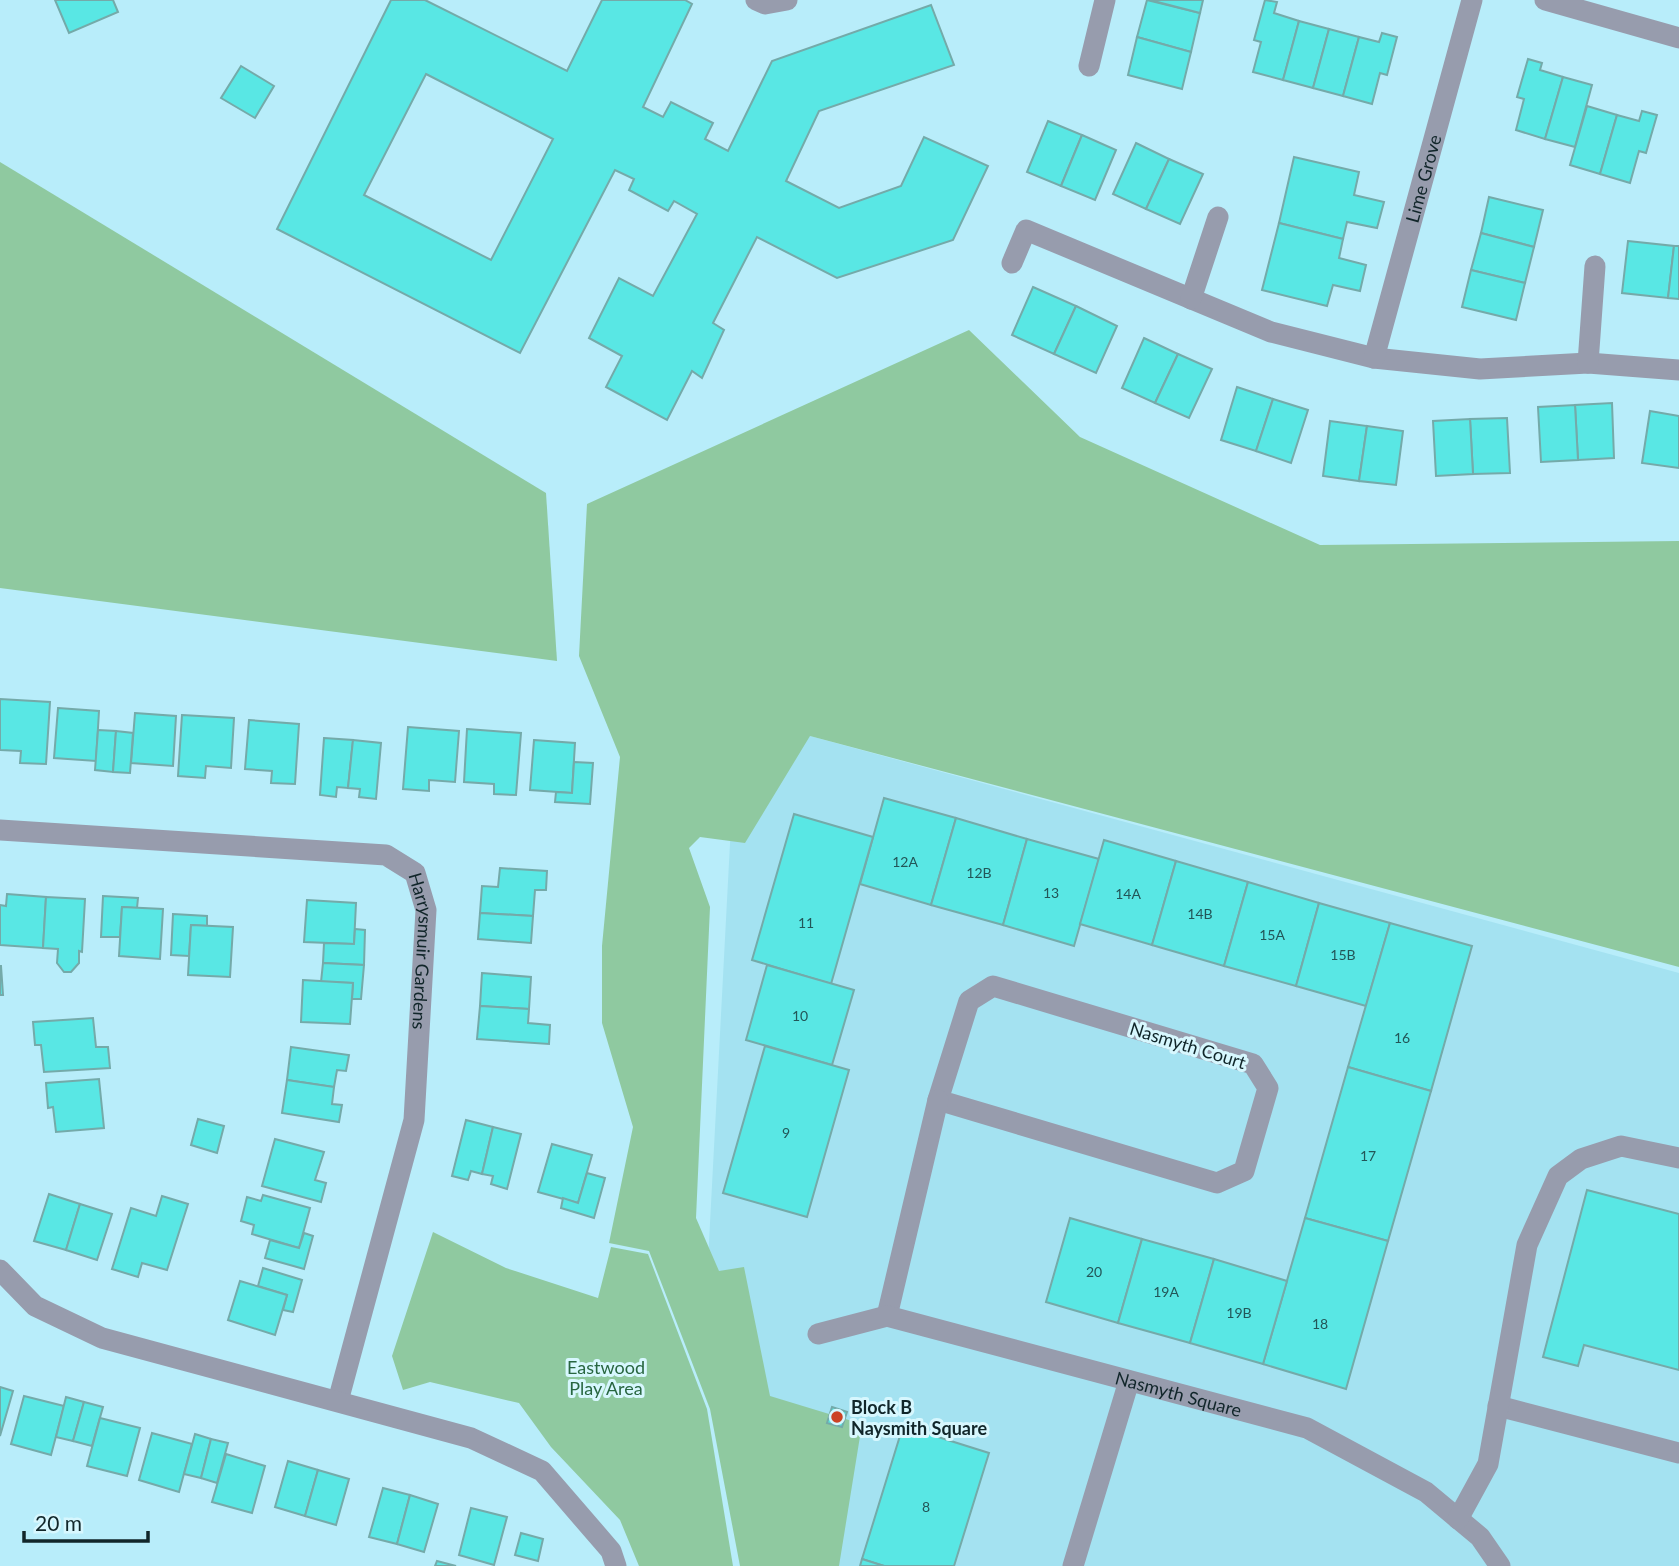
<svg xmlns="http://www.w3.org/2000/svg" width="1679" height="1566" font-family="Lato,sans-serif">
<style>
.built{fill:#a4e2f1}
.green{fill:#8fc9a0}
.building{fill:#59e7e4;stroke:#74aaa9;stroke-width:2;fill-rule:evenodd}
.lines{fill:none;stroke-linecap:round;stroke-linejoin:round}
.minor{stroke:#979cad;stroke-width:21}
.poi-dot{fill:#cc4224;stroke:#d7f7fe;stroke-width:2.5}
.labels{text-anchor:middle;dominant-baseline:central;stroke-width:6;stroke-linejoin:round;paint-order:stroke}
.number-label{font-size:14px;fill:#235658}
.street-label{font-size:18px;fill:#11262a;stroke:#d7f7fe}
.park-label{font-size:18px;fill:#286640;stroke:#d7f7fe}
.poi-label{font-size:18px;font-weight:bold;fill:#11262a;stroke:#d7f7fe;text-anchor:start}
</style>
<rect width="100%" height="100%" fill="#b8edfa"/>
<path class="built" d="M 737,711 L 810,736 L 1679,973 L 1679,1566 L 783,1566 L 706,1299 Z"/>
<g class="green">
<path d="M 0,162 L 546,493 L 557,661 L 0,588 Z"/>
<path d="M 969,330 L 1080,437 L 1320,545 L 1679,541 L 1679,967 L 810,736 L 745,843 L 700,837 L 689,848 L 710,907 L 696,1218 L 719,1271 L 744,1267 L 770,1396 L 862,1424 L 839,1566 L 740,1566 L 710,1409 L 649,1251 L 609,1243 L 633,1127 L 602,1023 L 602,946 L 620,757 L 579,656 L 587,504 Z"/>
<path d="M 433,1232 L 506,1268 L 598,1298 L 611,1247 L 648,1254 L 707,1409 L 733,1566 L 639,1566 L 620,1520 L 551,1447 L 519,1403 L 430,1382 L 403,1390 L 392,1356 Z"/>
</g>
<g class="building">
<path d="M 55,0 L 113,0 L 118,12 L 69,33 Z"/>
<path d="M 391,0 L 425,0 L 567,71 L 602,0 L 685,0 L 692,4 L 643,107 L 663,117 L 671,102 L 713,123 L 705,139 L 728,151 L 772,61 L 931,5 L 954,65 L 819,111 L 786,181 L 839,208 L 901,186 L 924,137 L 988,166 L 953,240 L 837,278 L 757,237 L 713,323 L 724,330 L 702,378 L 692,371 L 667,420 L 606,387 L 622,356 L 589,338 L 619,278 L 653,296 L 697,214 L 674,201 L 668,211 L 629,190 L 634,179 L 615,170 L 520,353 L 277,229 ZM 426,74 L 553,139 L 491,260 L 364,195 Z"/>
<path d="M 1147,0 L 1200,13 L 1191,52 L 1137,37 Z"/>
<path d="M 1150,0 L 1203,0 L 1200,13 Z"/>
<path d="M 1265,0 L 1277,2 L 1274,13 L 1299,21 L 1283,80 L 1253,72 L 1261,42 L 1254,40 Z"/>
<path d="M 1299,21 L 1329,29 L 1313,88 L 1283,80 Z"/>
<path d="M 1329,29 L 1359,37 L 1343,96 L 1313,88 Z"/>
<path d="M 1382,33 L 1397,37 L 1387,75 L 1380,73 L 1372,104 L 1343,96 L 1359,37 L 1379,42 Z"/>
<path d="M 1137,37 L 1191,52 L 1182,89 L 1128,75 Z"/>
<path d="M 1528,59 L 1542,63 L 1540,70 L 1563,77 L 1545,139 L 1516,130 L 1524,99 L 1517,97 Z"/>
<path d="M 241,66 L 274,86 L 255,118 L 221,98 Z"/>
<path d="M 1563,77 L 1592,85 L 1575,147 L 1545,139 Z"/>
<path d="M 1587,106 L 1617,115 L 1600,174 L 1570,165 Z"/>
<path d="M 1642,111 L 1657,115 L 1646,153 L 1639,151 L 1630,183 L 1600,174 L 1617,115 L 1639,121 Z"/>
<path d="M 1048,121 L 1082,135 L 1061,186 L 1027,172 Z"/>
<path d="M 1082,135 L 1116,150 L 1095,200 L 1061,186 Z"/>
<path d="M 1136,143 L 1169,159 L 1146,209 L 1113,194 Z"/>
<path d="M 1294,157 L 1359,172 L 1354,195 L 1384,202 L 1377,228 L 1347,222 L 1343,239 L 1279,223 Z"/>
<path d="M 1169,159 L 1203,174 L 1180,224 L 1146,209 Z"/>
<path d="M 1489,197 L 1543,210 L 1534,247 L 1481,233 Z"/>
<path d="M 1279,223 L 1343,239 L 1339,258 L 1366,265 L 1360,291 L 1333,285 L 1327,306 L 1262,290 Z"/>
<path d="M 1481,233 L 1534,247 L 1525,283 L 1471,270 Z"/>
<path d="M 1628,241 L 1674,246 L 1668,298 L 1622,293 Z"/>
<path d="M 1674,246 L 1679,246 L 1679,299 L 1668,298 Z"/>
<path d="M 1471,270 L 1525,283 L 1516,320 L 1462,307 Z"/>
<path d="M 1033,287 L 1076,306 L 1054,354 L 1012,335 Z"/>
<path d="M 1076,306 L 1117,326 L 1096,373 L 1054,354 Z"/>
<path d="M 1144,338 L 1178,354 L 1155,403 L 1122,388 Z"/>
<path d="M 1178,354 L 1212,369 L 1189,418 L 1155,403 Z"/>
<path d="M 1237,387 L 1273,399 L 1256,451 L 1221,440 Z"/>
<path d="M 1273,399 L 1308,410 L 1291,463 L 1256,451 Z"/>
<path d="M 1612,403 L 1614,458 L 1578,460 L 1575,405 Z"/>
<path d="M 1575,405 L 1578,460 L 1541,462 L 1538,407 Z"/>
<path d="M 1650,411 L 1679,416 L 1679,468 L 1642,463 Z"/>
<path d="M 1507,418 L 1510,473 L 1473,474 L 1470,419 Z"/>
<path d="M 1470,419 L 1473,474 L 1436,476 L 1433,421 Z"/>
<path d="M 1330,421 L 1367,426 L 1359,481 L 1323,476 Z"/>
<path d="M 1367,426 L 1403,431 L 1396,485 L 1359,481 Z"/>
<path d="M 0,699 L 50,702 L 46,764 L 20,763 L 21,751 L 0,750 Z"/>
<path d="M 58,708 L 99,711 L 96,761 L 54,758 Z"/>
<path d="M 135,713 L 176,716 L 173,766 L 131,763 Z"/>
<path d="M 182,715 L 234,718 L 231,768 L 206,766 L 205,778 L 178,776 Z"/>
<path d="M 249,720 L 299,724 L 295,784 L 271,783 L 272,771 L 245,769 Z"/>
<path d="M 408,727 L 459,731 L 455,782 L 429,780 L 429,791 L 403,789 Z"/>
<path d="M 467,729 L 521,733 L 516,795 L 494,794 L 494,784 L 464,782 Z"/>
<path d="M 98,730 L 116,731 L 113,772 L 95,770 Z"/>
<path d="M 116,731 L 133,733 L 130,773 L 113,772 Z"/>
<path d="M 324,738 L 353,740 L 348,788 L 337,787 L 336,797 L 320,795 Z"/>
<path d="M 353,740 L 381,743 L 376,799 L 359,797 L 360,789 L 348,788 Z"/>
<path d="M 534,740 L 575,743 L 572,793 L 530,790 Z"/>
<path d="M 574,762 L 593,763 L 590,804 L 555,802 L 556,792 L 572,793 Z"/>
<path d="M 884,798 L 956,818 L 931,905 L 860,884 Z"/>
<path d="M 794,814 L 873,837 L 831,984 L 752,960 Z"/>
<path d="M 956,818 L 1027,839 L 1003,925 L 931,905 Z"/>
<path d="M 1027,839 L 1099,859 L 1074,946 L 1003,925 Z"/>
<path d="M 1104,840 L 1176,861 L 1152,945 L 1080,924 Z"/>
<path d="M 1176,861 L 1248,882 L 1224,966 L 1152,945 Z"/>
<path d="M 500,868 L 547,871 L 546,890 L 535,890 L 533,916 L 480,913 L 482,886 L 498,887 Z"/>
<path d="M 1248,882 L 1319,903 L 1296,986 L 1224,966 Z"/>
<path d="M 7,894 L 46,897 L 43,948 L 0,945 L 0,905 L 6,906 Z"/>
<path d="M 103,896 L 138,898 L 137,908 L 122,907 L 120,937 L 101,937 Z"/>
<path d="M 46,897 L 85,899 L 82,952 L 79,951 L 79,963 L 71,972 L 64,972 L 57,963 L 58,949 L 43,948 Z"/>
<path d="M 307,900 L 356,903 L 354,944 L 304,942 Z"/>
<path d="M 1319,903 L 1390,923 L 1366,1006 L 1296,986 Z"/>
<path d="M 122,907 L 163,909 L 160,959 L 119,956 Z"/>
<path d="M 480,913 L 533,916 L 531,943 L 478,939 Z"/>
<path d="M 173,914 L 207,916 L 207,926 L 191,925 L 189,956 L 171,955 Z"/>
<path d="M 1390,923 L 1472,946 L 1431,1091 L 1348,1067 Z"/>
<path d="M 191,925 L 233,927 L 230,977 L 188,975 Z"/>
<path d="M 355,929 L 365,930 L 364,965 L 323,963 L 324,943 L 354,944 Z"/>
<path d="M 323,963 L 364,965 L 361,999 L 352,999 L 353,983 L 321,982 Z"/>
<path d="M 767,965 L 854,990 L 832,1065 L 746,1040 Z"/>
<path d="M 0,966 L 1,966 L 3,995 L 0,995 Z"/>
<path d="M 482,973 L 531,977 L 529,1009 L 480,1006 Z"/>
<path d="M 303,980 L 353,983 L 350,1024 L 301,1022 Z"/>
<path d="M 480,1006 L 529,1009 L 528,1023 L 550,1025 L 549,1044 L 477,1039 Z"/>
<path d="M 93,1018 L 96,1047 L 108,1047 L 110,1068 L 44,1072 L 41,1045 L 35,1045 L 33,1022 Z"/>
<path d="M 765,1046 L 849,1070 L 807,1217 L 723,1193 Z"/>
<path d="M 291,1047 L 349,1055 L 346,1071 L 337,1070 L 334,1087 L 287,1080 Z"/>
<path d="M 1348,1067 L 1431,1091 L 1388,1241 L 1305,1218 Z"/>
<path d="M 99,1079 L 104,1128 L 56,1132 L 53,1107 L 48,1108 L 46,1083 Z"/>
<path d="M 287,1080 L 334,1087 L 332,1104 L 342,1105 L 339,1122 L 282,1113 Z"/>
<path d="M 198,1119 L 224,1126 L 217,1153 L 191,1145 Z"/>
<path d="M 466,1120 L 493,1127 L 482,1174 L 471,1171 L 468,1180 L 452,1176 Z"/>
<path d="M 493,1127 L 521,1134 L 507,1189 L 491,1184 L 493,1176 L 482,1174 Z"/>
<path d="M 275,1139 L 324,1152 L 315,1180 L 326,1183 L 321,1202 L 262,1186 Z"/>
<path d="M 552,1144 L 592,1155 L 578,1203 L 538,1192 Z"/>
<path d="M 587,1173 L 605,1178 L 594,1218 L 561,1208 L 563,1198 L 578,1203 Z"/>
<path d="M 1587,1190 L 1679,1214 L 1679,1370 L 1584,1345 L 1578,1366 L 1543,1357 Z"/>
<path d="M 49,1194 L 80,1204 L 66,1250 L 34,1241 Z"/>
<path d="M 263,1195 L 310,1208 L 299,1248 L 252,1234 L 254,1225 L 241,1221 L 247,1197 L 261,1201 Z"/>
<path d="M 162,1196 L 188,1204 L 167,1270 L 142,1263 L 138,1277 L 112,1269 L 131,1208 L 156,1216 Z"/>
<path d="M 80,1204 L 112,1214 L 97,1260 L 66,1250 Z"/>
<path d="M 1070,1218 L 1142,1239 L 1118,1323 L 1046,1302 Z"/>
<path d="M 1305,1218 L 1388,1241 L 1346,1389 L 1263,1364 Z"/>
<path d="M 304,1233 L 313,1236 L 304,1269 L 265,1258 L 270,1240 L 299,1248 Z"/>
<path d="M 1142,1239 L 1214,1259 L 1190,1343 L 1118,1323 Z"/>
<path d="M 1214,1259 L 1287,1281 L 1263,1364 L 1190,1343 Z"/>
<path d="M 263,1268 L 302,1280 L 293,1312 L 283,1310 L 287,1295 L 258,1286 Z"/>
<path d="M 240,1281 L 287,1295 L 275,1335 L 228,1320 Z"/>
<path d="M 0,1387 L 13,1391 L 0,1436 Z"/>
<path d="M 24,1396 L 64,1406 L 51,1455 L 11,1444 Z"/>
<path d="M 66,1397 L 84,1402 L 73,1441 L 56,1437 Z"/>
<path d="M 84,1402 L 103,1407 L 92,1446 L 73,1441 Z"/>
<path d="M 832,1407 L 847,1412 L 842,1427 L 827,1423 Z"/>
<path d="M 100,1418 L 140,1428 L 127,1476 L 87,1466 Z"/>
<path d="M 903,1426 L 989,1453 L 954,1566 L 884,1566 L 862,1559 Z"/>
<path d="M 152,1433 L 192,1444 L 179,1492 L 139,1480 Z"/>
<path d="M 195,1434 L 211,1439 L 201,1478 L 184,1474 Z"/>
<path d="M 211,1439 L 228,1443 L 217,1483 L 201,1478 Z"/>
<path d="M 226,1454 L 265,1466 L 252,1513 L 212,1502 Z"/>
<path d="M 288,1461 L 318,1470 L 305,1516 L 275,1507 Z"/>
<path d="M 318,1470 L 349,1479 L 336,1525 L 305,1516 Z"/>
<path d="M 383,1488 L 410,1495 L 397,1544 L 369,1537 Z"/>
<path d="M 410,1495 L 438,1504 L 424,1552 L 397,1544 Z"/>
<path d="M 471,1508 L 507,1517 L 494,1565 L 459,1555 Z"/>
<path d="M 521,1533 L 543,1539 L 538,1561 L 515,1555 Z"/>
<path d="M 862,1559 L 884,1566 L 860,1566 Z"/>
<path d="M 437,1561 L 456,1566 L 435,1566 Z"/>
</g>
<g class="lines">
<g class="minor">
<path d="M 756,0 L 765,4 L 787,0"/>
<path d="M 1545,0 L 1679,38"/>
<path d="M 1089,66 L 1105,0"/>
<path d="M 1012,263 L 1026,230 L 1271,332 L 1374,358 L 1480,369 L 1588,363 L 1679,370"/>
<path d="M 1191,299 L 1218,217"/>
<path id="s1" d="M 1374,358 L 1472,0"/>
<path d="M 1588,363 L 1595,266"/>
<path id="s2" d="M 0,830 L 386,855 L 415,873 L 426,910 L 414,1120 L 338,1401"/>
<path d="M 993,986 L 1253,1064 L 1268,1088 L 1244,1171 L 1217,1183 L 938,1100 L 969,1001 Z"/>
<path d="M 0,1270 L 35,1306 L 102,1338 L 471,1438 L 542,1471 L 611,1551 L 616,1566"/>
<path d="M 887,1316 L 938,1100"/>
<path id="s3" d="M 818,1334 L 887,1316 L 1307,1428 L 1426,1492 L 1480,1537 L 1500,1566"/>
<path d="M 1498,1406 L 1679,1453"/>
<path d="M 1458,1519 L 1488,1464 L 1527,1245 L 1558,1176 L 1581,1159 L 1621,1146 L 1679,1158"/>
<path d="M 1073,1566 L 1129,1381"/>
</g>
</g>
<circle class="poi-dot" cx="837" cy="1417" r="7"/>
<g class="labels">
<g class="number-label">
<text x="905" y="861">12A</text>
<text x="979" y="872">12B</text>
<text x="1051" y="892">13</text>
<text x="1128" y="893">14A</text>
<text x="1200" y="913">14B</text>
<text x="806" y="922">11</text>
<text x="1272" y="934">15A</text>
<text x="1343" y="954">15B</text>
<text x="800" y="1015">10</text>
<text x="1402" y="1037">16</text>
<text x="786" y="1132">9</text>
<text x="1368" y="1155">17</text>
<text x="1094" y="1271">20</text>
<text x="1166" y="1291">19A</text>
<text x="1239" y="1312">19B</text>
<text x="1320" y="1323">18</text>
<text x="926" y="1506">8</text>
</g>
<g class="street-label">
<text stroke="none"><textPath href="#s1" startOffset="186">Lime Grove</textPath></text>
<text stroke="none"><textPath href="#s2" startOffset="500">Harrysmuir Gardens</textPath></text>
<text transform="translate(1188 1045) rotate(17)">Nasmyth Court</text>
<text stroke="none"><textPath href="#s3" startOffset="373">Nasmyth Square</textPath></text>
</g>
<g class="park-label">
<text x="606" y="1367">Eastwood<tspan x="606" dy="21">Play Area</tspan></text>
</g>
<g class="poi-label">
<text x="851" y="1407">Block B<tspan x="851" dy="21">Naysmith Square</tspan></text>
</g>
</g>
<path d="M24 1531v10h124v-10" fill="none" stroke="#11262a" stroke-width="3.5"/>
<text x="35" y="1531" font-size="21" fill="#11262a" stroke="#d7f7fe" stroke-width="5" paint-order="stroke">20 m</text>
</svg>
